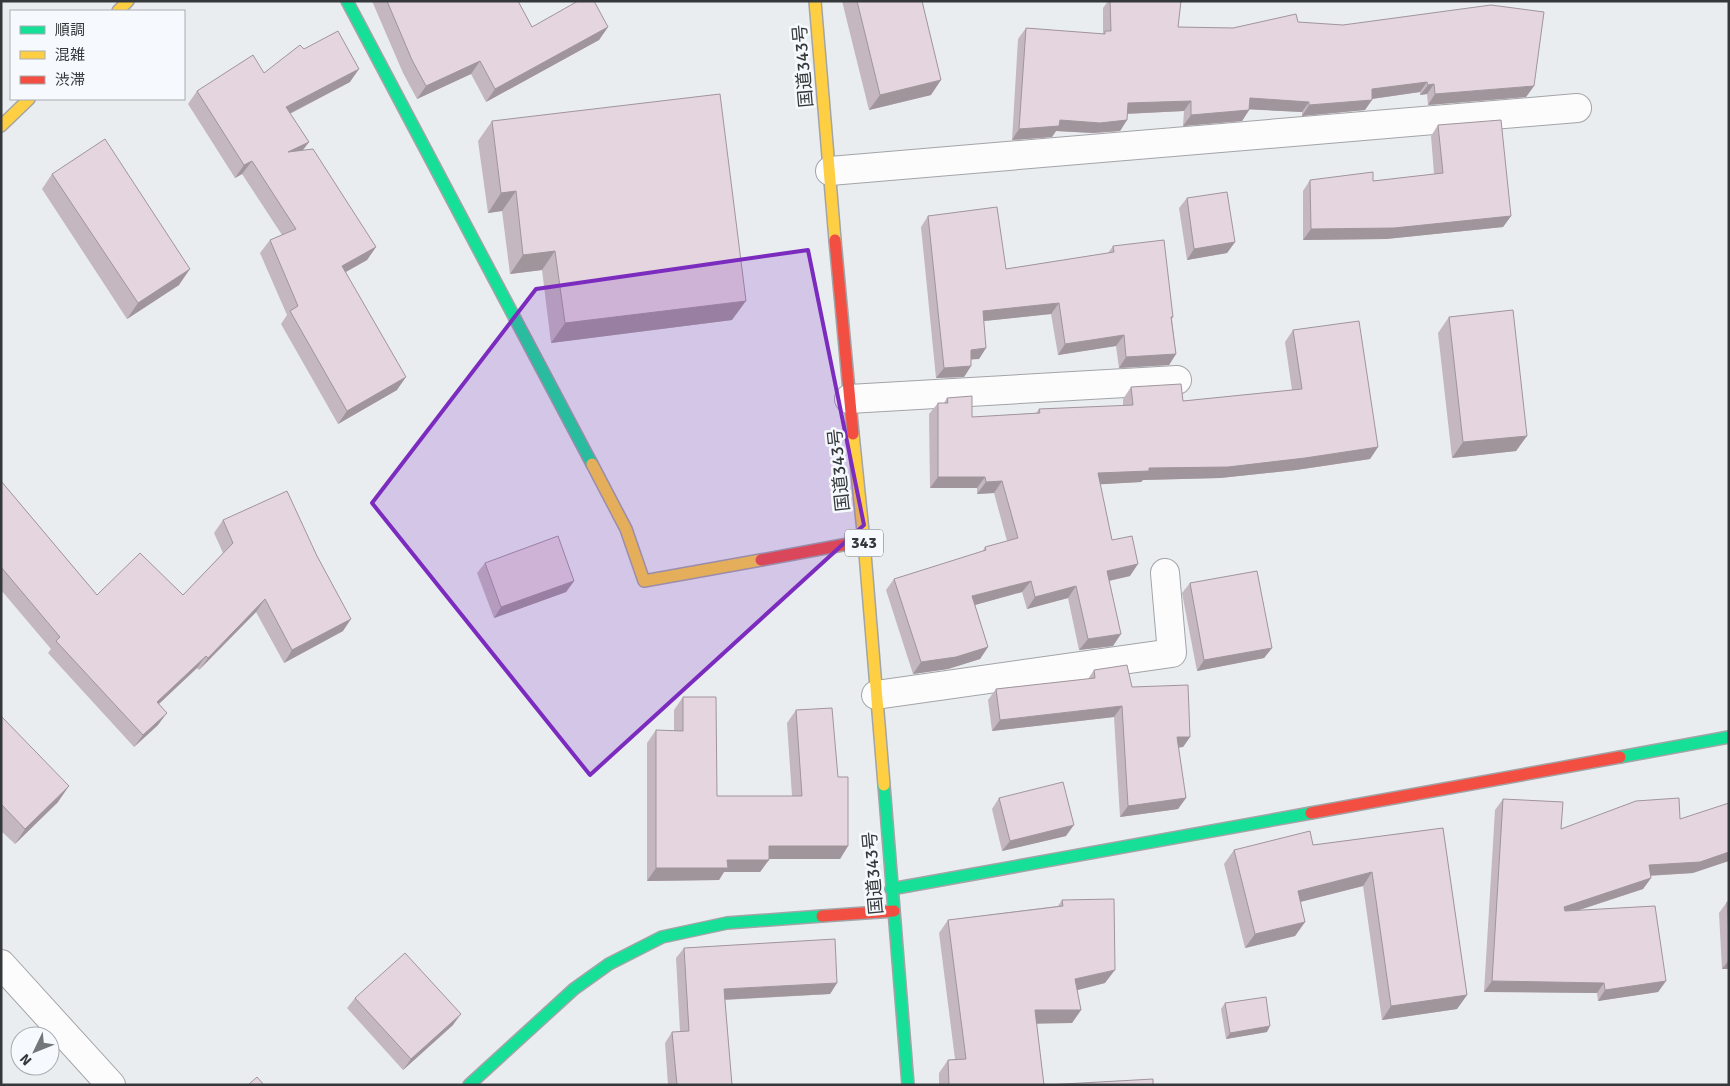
<svg xmlns="http://www.w3.org/2000/svg" width="1730" height="1086" font-family="Signika,'Noto Sans JP',sans-serif">
<style>
.lines{fill:none;stroke-linecap:round;stroke-linejoin:round}
.street-casing{stroke:#a2a4a7;stroke-width:30}
.fast-casing{stroke:#a2a4a7;stroke-width:14}
.slow-casing{stroke:#a2a4a7;stroke-width:14}
.jam-casing{stroke:#a2a4a7;stroke-width:14}
.street{stroke:#fcfcfd;stroke-width:28}
.fast{stroke:#16e098;stroke-width:11}
.slow{stroke:#ffcf43;stroke-width:11}
.jam{stroke:#f24e42;stroke-width:11}
.wall{fill:#c4b7bf}
.shaded-wall{fill:#a0959b}
.building{fill:#e4d5de;stroke:#a0959b}
.marked{fill:#7b2cbf;fill-opacity:0.2;stroke:#7b2cbf;stroke-width:4;stroke-linejoin:round}
.labels{text-anchor:middle;dominant-baseline:central;stroke-width:5;stroke-linejoin:round;paint-order:stroke}
.shield{fill:#f6faff;stroke:#6f7275;stroke-width:1}
.shield-label{font-size:16px;font-weight:bold;fill:#35383a}
.street-label{font-size:18px;fill:#35383a;stroke:#f6faff}
</style>
<rect width="100%" height="100%" fill="#eaedf0"/>
<g class="lines">
<defs>
<g id="street">
<path d="M 830,171 L 1577,108"/>
<path d="M 849,399 L 1177,380"/>
<path d="M 876,695 L 1172,653 L 1165,573"/>
<path d="M 1,964 L 111,1085"/>
</g>
<g id="fast">
<path d="M 347,1 L 592,464"/>
<path d="M 1620,757 L 1729,737"/>
<path d="M 884,785 L 908,1085"/>
<path d="M 891,889 L 1311,813"/>
<path d="M 469,1085 L 574,989 L 609,964 L 662,937 L 727,923 L 822,916"/>
</g>
<g id="slow">
<path d="M 815,1 L 835,240"/>
<path d="M 118,11 L 128,1"/>
<path d="M 1,126 L 29,99"/>
<path d="M 853,434 L 864,541 L 884,785"/>
<path d="M 592,464 L 626,529 L 644,581 L 761,560"/>
</g>
<g id="jam">
<path d="M 835,240 L 853,434"/>
<path d="M 761,560 L 864,541"/>
<path d="M 1311,813 L 1620,757"/>
<path d="M 822,916 L 894,911"/>
</g>
</defs>
<use href="#street" class="street-casing"/>
<use href="#fast" class="fast-casing"/>
<use href="#slow" class="slow-casing"/>
<use href="#jam" class="jam-casing"/>
<use href="#street" class="street"/>
<use href="#fast" class="fast"/>
<use href="#slow" class="slow"/>
<use href="#jam" class="jam"/>
</g>
<g class="wall">
<path d="M 372,1 L 518,1 L 532,27 L 608,27 L 599,40 L 486,102 L 471,74 L 417,99 L 403,73 Z"/>
<path d="M 842,1 L 922,1 L 931,95 L 869,110 Z"/>
<path d="M 1108,1 L 1181,1 L 1178,27 L 1233,28 L 1298,22 L 1534,86 L 1526,97 L 1428,105 L 1427,94 L 1420,95 L 1420,92 L 1372,99 L 1365,110 L 1302,116 L 1302,112 L 1250,109 L 1242,121 L 1183,126 L 1184,111 L 1127,114 L 1127,120 L 1120,131 L 1093,133 L 1056,131 L 1052,137 L 1012,140 L 1018,39 L 1026,28 L 1103,34 L 1103,8 Z"/>
<path d="M 304,49 L 350,82 L 290,114 L 309,142 L 303,150 L 376,247 L 367,260 L 346,272 L 397,390 L 338,424 L 281,324 L 287,315 L 260,253 L 270,240 L 282,235 L 242,174 L 235,178 L 188,104 L 197,91 L 264,73 Z"/>
<path d="M 492,121 L 732,320 L 551,343 L 542,270 L 510,274 L 502,211 L 488,213 L 478,141 Z"/>
<path d="M 1438,125 L 1511,216 L 1503,227 L 1386,239 L 1303,240 L 1303,191 L 1310,180 L 1373,181 L 1434,174 L 1431,136 Z"/>
<path d="M 52,174 L 179,285 L 127,319 L 42,189 Z"/>
<path d="M 1187,198 L 1235,242 L 1227,253 L 1187,260 L 1179,208 Z"/>
<path d="M 928,216 L 1006,269 L 1108,253 L 1113,246 L 1173,317 L 1172,319 L 1176,354 L 1169,365 L 1119,368 L 1116,346 L 1058,355 L 1051,314 L 983,321 L 986,348 L 979,359 L 971,359 L 971,366 L 964,377 L 936,378 L 921,227 Z"/>
<path d="M 1449,317 L 1527,436 L 1516,451 L 1452,458 L 1438,333 Z"/>
<path d="M 1293,330 L 1378,447 L 1370,459 L 1296,470 L 1220,478 L 1143,480 L 1141,482 L 1100,484 L 1112,540 L 1130,576 L 1109,581 L 1113,646 L 1079,650 L 1068,598 L 1027,609 L 1022,592 L 975,605 L 988,647 L 980,659 L 948,669 L 913,674 L 886,590 L 894,579 L 982,552 L 985,547 L 1007,541 L 994,493 L 977,494 L 977,488 L 930,488 L 929,414 L 938,403 L 944,403 L 947,398 L 972,417 L 1036,413 L 1039,409 L 1123,406 L 1123,399 L 1131,387 L 1183,401 L 1292,390 L 1285,342 Z"/>
<path d="M 1,481 L 97,595 L 183,595 L 223,553 L 214,533 L 223,520 L 343,631 L 284,663 L 256,612 L 199,670 L 197,668 L 159,704 L 158,725 L 134,747 L 48,653 L 51,649 L 1,590 Z"/>
<path d="M 485,563 L 574,581 L 566,592 L 494,618 L 477,573 Z"/>
<path d="M 1190,583 L 1272,648 L 1264,658 L 1197,671 L 1182,593 Z"/>
<path d="M 1094,670 L 1132,687 L 1190,737 L 1183,747 L 1178,748 L 1186,798 L 1178,809 L 1120,817 L 1114,717 L 992,731 L 988,700 L 996,689 L 1088,679 Z"/>
<path d="M 683,697 L 717,796 L 792,796 L 787,723 L 796,710 L 838,777 L 848,846 L 840,859 L 769,859 L 760,872 L 724,872 L 719,880 L 647,881 L 647,743 L 656,730 L 674,731 L 674,710 Z"/>
<path d="M 1,716 L 58,802 L 15,844 L 1,831 Z"/>
<path d="M 999,798 L 1066,836 L 1002,851 L 992,809 Z"/>
<path d="M 1503,799 L 1561,829 L 1680,819 L 1693,873 L 1650,876 L 1651,878 L 1643,889 L 1577,911 L 1666,981 L 1658,992 L 1598,1001 L 1597,993 L 1484,992 L 1495,810 Z"/>
<path d="M 1443,828 L 1467,995 L 1457,1009 L 1382,1020 L 1363,886 L 1300,902 L 1305,922 L 1295,936 L 1245,948 L 1224,864 L 1234,850 L 1313,845 Z"/>
<path d="M 1062,900 L 1105,983 L 1077,990 L 1081,1010 L 1072,1023 L 1036,1023 L 1044,1085 L 939,1085 L 939,1073 L 948,1060 L 955,1059 L 939,933 L 948,920 L 1058,906 Z"/>
<path d="M 1727,902 L 1729,902 L 1729,969 L 1722,969 L 1719,913 Z"/>
<path d="M 684,948 L 837,983 L 830,994 L 725,1000 L 732,1085 L 668,1085 L 665,1043 L 672,1032 L 680,1031 L 676,958 Z"/>
<path d="M 355,998 L 453,1025 L 403,1070 L 347,1008 Z"/>
<path d="M 1225,1003 L 1267,1032 L 1226,1039 L 1221,1009 Z"/>
</g>
<g class="shaded-wall">
<path d="M 608,27 L 599,40 L 486,102 L 495,89 Z"/>
<path d="M 480,61 L 471,74 L 417,99 L 426,86 Z"/>
<path d="M 359,69 L 350,82 L 277,120 L 286,107 Z"/>
<path d="M 941,80 L 931,95 L 869,110 L 880,95 Z"/>
<path d="M 1427,82 L 1420,92 L 1364,100 L 1372,89 Z"/>
<path d="M 1434,84 L 1427,94 L 1420,95 L 1428,85 Z"/>
<path d="M 1534,86 L 1526,97 L 1428,105 L 1435,94 Z"/>
<path d="M 1250,98 L 1309,102 L 1302,112 L 1242,109 Z"/>
<path d="M 1372,100 L 1365,110 L 1302,116 L 1309,105 Z"/>
<path d="M 1191,101 L 1184,111 L 1121,114 L 1128,103 Z"/>
<path d="M 1249,110 L 1242,121 L 1183,126 L 1191,115 Z"/>
<path d="M 1060,120 L 1127,120 L 1120,131 L 1093,133 L 1056,131 L 1052,137 L 1012,140 L 1019,129 Z"/>
<path d="M 309,142 L 299,155 L 288,152 Z"/>
<path d="M 252,161 L 242,174 L 235,178 L 244,165 Z"/>
<path d="M 516,191 L 502,211 L 488,213 L 501,193 Z"/>
<path d="M 1511,216 L 1503,227 L 1386,239 L 1303,240 L 1311,229 Z"/>
<path d="M 1235,242 L 1227,253 L 1187,260 L 1194,249 Z"/>
<path d="M 376,247 L 367,260 L 333,279 L 342,266 Z"/>
<path d="M 555,251 L 542,270 L 510,274 L 523,255 Z"/>
<path d="M 190,269 L 179,285 L 127,319 L 138,303 Z"/>
<path d="M 746,301 L 732,320 L 551,343 L 565,323 Z"/>
<path d="M 1059,303 L 1051,314 L 975,322 L 983,311 Z"/>
<path d="M 1124,335 L 1116,346 L 1058,355 L 1065,344 Z"/>
<path d="M 986,348 L 979,359 L 964,360 L 971,350 Z"/>
<path d="M 1176,354 L 1169,365 L 1119,368 L 1126,357 Z"/>
<path d="M 971,366 L 964,377 L 936,378 L 944,368 Z"/>
<path d="M 406,377 L 397,390 L 338,424 L 347,411 Z"/>
<path d="M 1527,436 L 1516,451 L 1452,458 L 1463,442 Z"/>
<path d="M 1378,447 L 1370,459 L 1296,470 L 1220,478 L 1143,480 L 1141,482 L 1089,485 L 1098,473 Z"/>
<path d="M 938,477 L 985,477 L 977,488 L 930,488 Z"/>
<path d="M 1002,481 L 994,493 L 977,494 L 986,482 Z"/>
<path d="M 1138,564 L 1130,576 L 1099,583 L 1107,571 Z"/>
<path d="M 574,581 L 566,592 L 494,618 L 501,607 Z"/>
<path d="M 1031,581 L 1022,592 L 964,608 L 972,596 Z"/>
<path d="M 1076,586 L 1068,598 L 1027,609 L 1035,597 Z"/>
<path d="M 265,599 L 256,612 L 199,670 L 208,658 Z"/>
<path d="M 351,619 L 343,631 L 284,663 L 292,650 Z"/>
<path d="M 1121,634 L 1113,646 L 1079,650 L 1088,639 Z"/>
<path d="M 988,647 L 980,659 L 948,669 L 913,674 L 921,662 Z"/>
<path d="M 1272,648 L 1264,658 L 1197,671 L 1204,660 Z"/>
<path d="M 206,656 L 197,668 L 148,714 L 157,702 Z"/>
<path d="M 1122,706 L 1114,717 L 992,731 L 1000,720 Z"/>
<path d="M 167,713 L 158,725 L 134,747 L 143,735 Z"/>
<path d="M 1177,737 L 1190,737 L 1183,747 L 1169,748 Z"/>
<path d="M 69,786 L 58,802 L 15,844 L 25,829 Z"/>
<path d="M 1186,798 L 1178,809 L 1120,817 L 1128,806 Z"/>
<path d="M 1074,825 L 1066,836 L 1002,851 L 1010,841 Z"/>
<path d="M 769,846 L 848,846 L 840,859 L 760,859 Z"/>
<path d="M 1729,852 L 1729,861 L 1693,873 L 1641,876 L 1649,865 Z"/>
<path d="M 727,860 L 769,860 L 760,872 L 724,872 L 719,880 L 647,881 L 656,868 Z"/>
<path d="M 1372,872 L 1363,886 L 1288,905 L 1298,891 Z"/>
<path d="M 1651,878 L 1643,889 L 1557,917 L 1564,907 Z"/>
<path d="M 1305,922 L 1295,936 L 1245,948 L 1255,934 Z"/>
<path d="M 1729,960 L 1729,969 L 1722,969 Z"/>
<path d="M 1115,970 L 1105,983 L 1066,993 L 1075,979 Z"/>
<path d="M 1492,981 L 1604,983 L 1597,993 L 1484,992 Z"/>
<path d="M 1666,981 L 1658,992 L 1598,1001 L 1605,990 Z"/>
<path d="M 837,983 L 830,994 L 717,1000 L 724,989 Z"/>
<path d="M 1467,995 L 1457,1009 L 1382,1020 L 1391,1006 Z"/>
<path d="M 1035,1010 L 1081,1010 L 1072,1023 L 1025,1024 Z"/>
<path d="M 461,1014 L 453,1025 L 403,1070 L 411,1059 Z"/>
<path d="M 1270,1026 L 1267,1032 L 1226,1039 L 1230,1033 Z"/>
</g>
<g class="building">
<path d="M 387,1 L 518,1 L 532,27 L 578,1 L 594,1 L 608,27 L 495,89 L 480,61 L 426,86 L 412,60 Z"/>
<path d="M 857,1 L 922,1 L 941,80 L 880,95 Z"/>
<path d="M 1110,1 L 1181,1 L 1178,27 L 1233,28 L 1296,14 L 1298,22 L 1343,25 L 1491,5 L 1544,12 L 1534,86 L 1435,94 L 1434,84 L 1428,85 L 1427,82 L 1372,89 L 1372,100 L 1309,105 L 1309,102 L 1250,98 L 1249,110 L 1191,115 L 1191,101 L 1128,103 L 1127,120 L 1100,123 L 1060,120 L 1059,126 L 1019,129 L 1026,28 L 1105,34 L 1105,31 L 1111,31 Z"/>
<path d="M 338,31 L 359,69 L 286,107 L 309,142 L 288,152 L 313,149 L 376,247 L 342,266 L 406,377 L 347,411 L 290,311 L 298,306 L 270,240 L 296,229 L 252,161 L 244,165 L 197,91 L 253,55 L 264,73 L 300,45 L 304,49 Z"/>
<path d="M 720,94 L 746,301 L 565,323 L 555,251 L 523,255 L 516,191 L 501,193 L 492,121 Z"/>
<path d="M 1501,120 L 1511,216 L 1394,228 L 1311,229 L 1310,180 L 1373,172 L 1373,181 L 1443,173 L 1438,125 Z"/>
<path d="M 105,139 L 190,269 L 138,303 L 52,174 Z"/>
<path d="M 1227,192 L 1235,242 L 1194,249 L 1187,198 Z"/>
<path d="M 997,207 L 1006,269 L 1114,252 L 1113,246 L 1164,240 L 1173,317 L 1171,317 L 1176,354 L 1126,357 L 1124,335 L 1065,344 L 1059,303 L 983,311 L 986,348 L 971,350 L 971,366 L 944,368 L 928,216 Z"/>
<path d="M 1513,310 L 1527,436 L 1463,442 L 1449,317 Z"/>
<path d="M 1359,321 L 1378,447 L 1305,458 L 1228,467 L 1149,468 L 1149,471 L 1098,473 L 1112,540 L 1132,536 L 1138,564 L 1107,571 L 1121,634 L 1088,639 L 1076,586 L 1035,597 L 1031,581 L 972,596 L 988,647 L 956,657 L 921,662 L 894,579 L 986,550 L 985,547 L 1018,538 L 1002,481 L 986,482 L 985,477 L 938,477 L 938,403 L 948,403 L 947,398 L 972,396 L 972,417 L 1040,413 L 1039,409 L 1133,405 L 1131,387 L 1181,384 L 1183,401 L 1302,389 L 1293,330 Z"/>
<path d="M 1,481 L 97,595 L 140,553 L 183,595 L 233,543 L 223,520 L 287,491 L 317,556 L 351,619 L 292,650 L 265,599 L 208,658 L 206,656 L 157,702 L 167,713 L 143,735 L 56,641 L 60,637 L 1,567 Z"/>
<path d="M 558,536 L 574,581 L 501,607 L 485,563 Z"/>
<path d="M 1257,571 L 1272,648 L 1204,660 L 1190,583 Z"/>
<path d="M 1127,665 L 1132,687 L 1188,685 L 1190,737 L 1177,737 L 1186,798 L 1128,806 L 1122,706 L 1000,720 L 996,689 L 1095,678 L 1094,670 Z"/>
<path d="M 683,697 L 716,697 L 717,796 L 802,796 L 796,710 L 832,708 L 838,777 L 848,777 L 848,846 L 769,846 L 769,860 L 727,860 L 728,868 L 656,868 L 656,730 L 683,731 Z"/>
<path d="M 1,716 L 69,786 L 25,829 L 1,804 Z"/>
<path d="M 1063,782 L 1074,825 L 1010,841 L 999,798 Z"/>
<path d="M 1679,798 L 1680,819 L 1729,803 L 1729,852 L 1700,862 L 1649,865 L 1651,878 L 1564,907 L 1565,911 L 1655,906 L 1666,981 L 1605,990 L 1604,983 L 1492,981 L 1503,799 L 1563,802 L 1561,829 L 1636,801 Z"/>
<path d="M 1443,828 L 1467,995 L 1391,1006 L 1372,872 L 1298,891 L 1305,922 L 1255,934 L 1234,850 L 1310,831 L 1313,845 Z"/>
<path d="M 1114,899 L 1115,970 L 1075,979 L 1081,1010 L 1035,1010 L 1044,1085 L 949,1085 L 948,1060 L 966,1059 L 948,920 L 1063,906 L 1062,900 Z"/>
<path d="M 1727,902 L 1729,902 L 1729,939 Z"/>
<path d="M 835,939 L 837,983 L 724,989 L 732,1085 L 677,1085 L 672,1032 L 689,1031 L 684,948 Z"/>
<path d="M 405,953 L 461,1014 L 411,1059 L 355,998 Z"/>
<path d="M 1266,997 L 1270,1026 L 1230,1033 L 1225,1003 Z"/>
<path d="M 257,1077 L 264,1085 L 248,1085 Z"/>
<path d="M 1153,1079 L 1153,1085 L 1046,1085 Z"/>
</g>
<path class="marked" d="M 808,250 L 864,525 L 590,775 L 372,503 L 536,289 Z"/>
<g class="labels">
<rect class="shield" x="845" y="529.5" width="38" height="27" rx="4"/>
<g class="shield-label">
<text x="864" y="543">343</text>
</g>
<g class="street-label">
<text transform="translate(803 66) rotate(-95)">国道343号</text>
<text transform="translate(839 470) rotate(-96)">国道343号</text>
<text transform="translate(873 873) rotate(-95)">国道343号</text>
</g>
</g>
<rect width="1730" height="1086" fill="none" stroke="#35383a" stroke-width="5"/>
<rect x="10" y="10" width="175" height="90" fill="#f6faff" stroke="#a9acb0"/>
<rect x="20" y="26" width="25" height="8" fill="#16e098" stroke="#a9acb0"/>
<text x="55" y="35" font-size="15" fill="#35383a">順調</text>
<rect x="20" y="51" width="25" height="8" fill="#ffcf43" stroke="#a9acb0"/>
<text x="55" y="60" font-size="15" fill="#35383a">混雑</text>
<rect x="20" y="76" width="25" height="8" fill="#f24e42" stroke="#a9acb0"/>
<text x="55" y="85" font-size="15" fill="#35383a">渋滞</text>
<g transform="translate(35 1051) rotate(227)"><circle r="24" fill="#f6faff" stroke="#a9acb0"/>
<path d="M0-4L9 19L0 12L-9 19Z" fill="#74777a"/>
<text y="-8" font-size="14" font-weight="bold" text-anchor="middle" fill="#35383a">N</text>
</g>
</svg>
